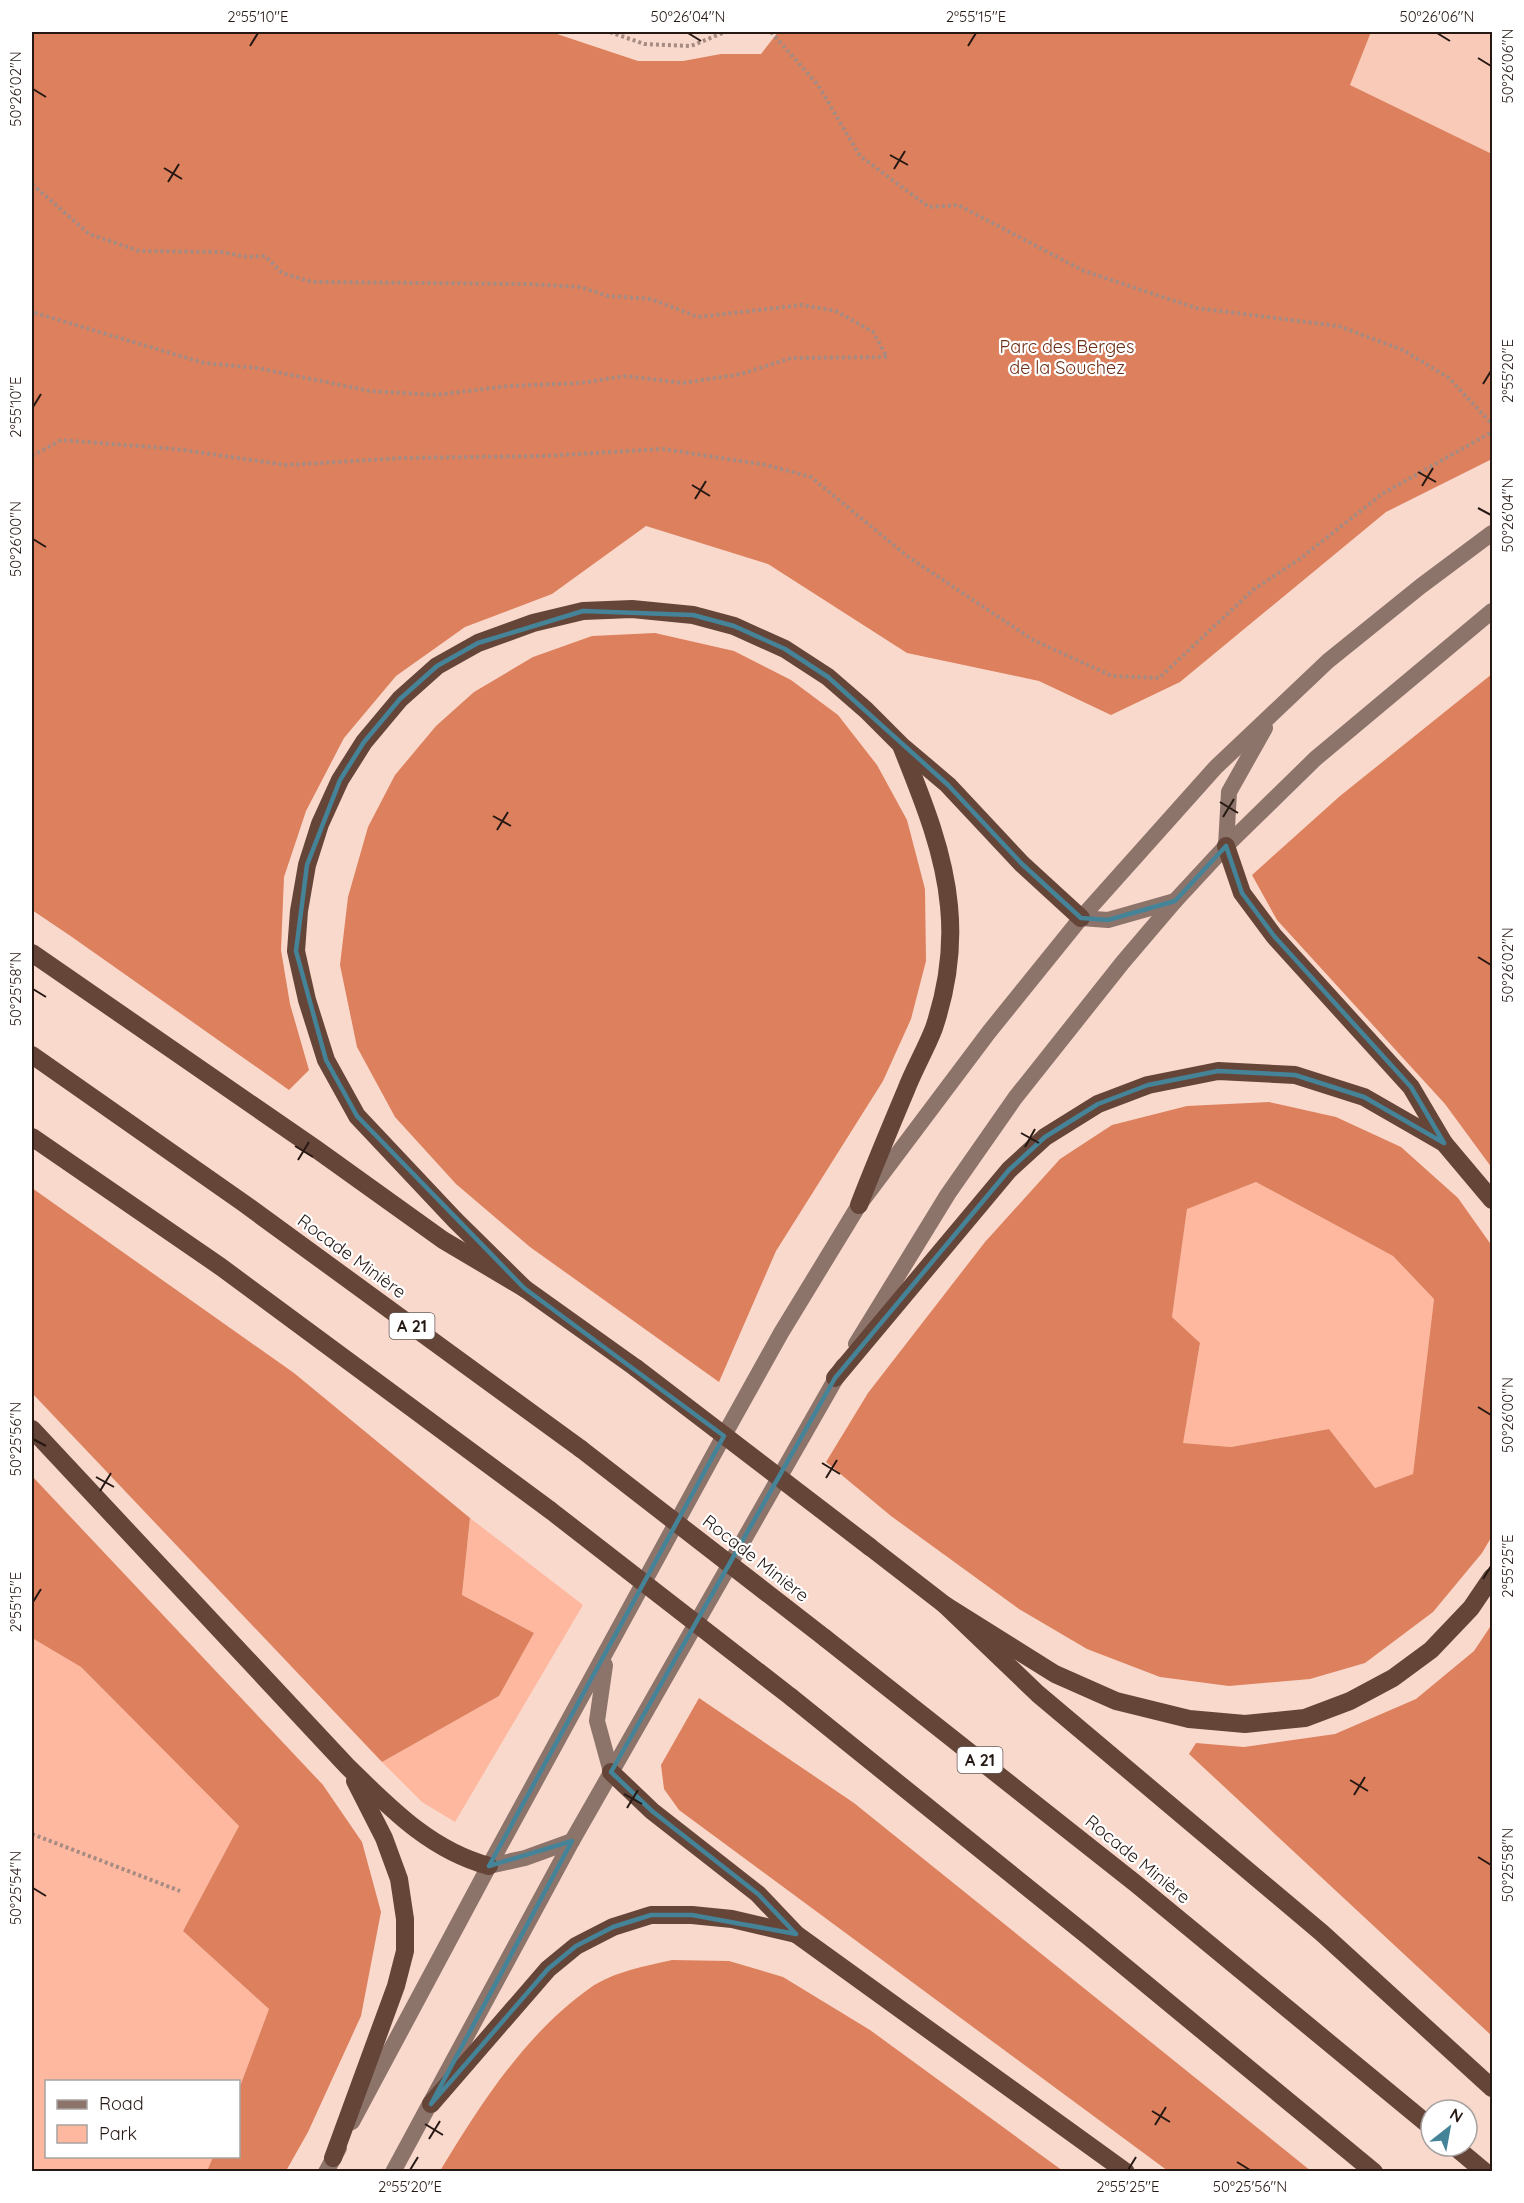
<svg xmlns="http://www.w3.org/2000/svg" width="1524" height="2203" font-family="Quicksand,sans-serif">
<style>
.built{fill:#facab8}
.green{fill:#fdb89f}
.forest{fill:#dd805d;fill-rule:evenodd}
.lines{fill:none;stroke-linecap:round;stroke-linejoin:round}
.path{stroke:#a58b82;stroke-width:4;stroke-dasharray:3 3;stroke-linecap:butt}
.secondary{stroke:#8d746b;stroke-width:16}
.motorway{stroke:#664539;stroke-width:18}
.motorway-bridge{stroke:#664539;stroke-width:18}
.marked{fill:none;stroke:#458498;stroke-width:4.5;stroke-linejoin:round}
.ticks{fill:none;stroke:#261813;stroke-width:2}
.labels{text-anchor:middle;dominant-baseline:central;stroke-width:4.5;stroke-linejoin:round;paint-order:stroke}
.shield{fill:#fff;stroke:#675d5a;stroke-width:1.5}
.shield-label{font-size:16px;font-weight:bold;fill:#261813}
.park-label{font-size:18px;fill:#6a2e16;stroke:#fff}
.street-label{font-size:18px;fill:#261813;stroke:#fff}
.neatline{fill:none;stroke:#261813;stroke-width:2}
.ticks-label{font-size:15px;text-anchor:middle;fill:#261813}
</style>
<rect width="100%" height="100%" fill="#fad9cd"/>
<path class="built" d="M 1371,32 L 1492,32 L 1492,154 L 1350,85 Z"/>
<g class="green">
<path d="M 1256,1182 L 1393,1256 L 1434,1299 L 1413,1474 L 1375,1488 L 1329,1429 L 1231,1447 L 1182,1443 L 1200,1344 L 1172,1317 L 1187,1208 Z"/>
<path d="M 470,1518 L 583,1605 L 455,1822 L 422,1802 L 382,1762 L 499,1696 L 534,1633 L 462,1595 Z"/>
<path d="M 32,1638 L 81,1667 L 239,1826 L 183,1931 L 269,2009 L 239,2089 L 238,2082 L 46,2082 L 46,2156 L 213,2157 L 207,2171 L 32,2172 Z"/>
</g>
<g class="forest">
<path d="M 32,32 L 551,32 L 638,61 L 683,61 L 721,54 L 761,54 L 778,32 L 1371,32 L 1350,85 L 1492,154 L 1492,459 L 1386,512 L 1180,682 L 1111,715 L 1039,681 L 907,653 L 768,564 L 646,526 L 552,594 L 465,627 L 396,676 L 344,738 L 306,811 L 284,877 L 281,950 L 290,1004 L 309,1070 L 289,1090 L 72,937 L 32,910 Z"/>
<path d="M 655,633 L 734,651 L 791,680 L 838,715 L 877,765 L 907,820 L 925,889 L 926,961 L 911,1019 L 883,1081 L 776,1251 L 719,1382 L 530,1247 L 456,1184 L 395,1117 L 357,1047 L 340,965 L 348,897 L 368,827 L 395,775 L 436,726 L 474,692 L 533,657 L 592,636 Z"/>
<path d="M 1492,674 L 1492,1168 L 1445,1104 L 1277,920 L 1252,875 L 1340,796 Z"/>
<path d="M 1269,1102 L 1336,1117 L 1401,1147 L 1458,1198 L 1492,1246 L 1492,1536 L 1482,1553 L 1433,1612 L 1365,1663 L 1310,1679 L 1229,1686 L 1160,1677 L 1087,1649 L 1019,1609 L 891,1516 L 826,1462 L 868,1393 L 985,1242 L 1060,1159 L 1112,1125 L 1187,1106 ZM 1256,1182 L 1393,1256 L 1434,1299 L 1413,1474 L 1375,1488 L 1329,1429 L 1231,1447 L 1183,1443 L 1200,1343 L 1172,1317 L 1187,1209 Z"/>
<path d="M 32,1188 L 294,1373 L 470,1518 L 462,1595 L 534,1633 L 499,1696 L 382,1762 L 32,1393 Z"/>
<path d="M 32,1476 L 323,1785 L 362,1842 L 381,1912 L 361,2016 L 308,2132 L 286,2171 L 207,2171 L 213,2157 L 238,2156 L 239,2089 L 269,2009 L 183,1931 L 239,1826 L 81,1667 L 32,1638 Z"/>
<path d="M 1492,1624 L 1492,2036 L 1189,1754 L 1196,1743 L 1244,1747 L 1335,1734 L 1416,1699 L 1474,1651 Z"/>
<path d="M 699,1698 L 854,1803 L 1311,2171 L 1168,2171 L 679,1810 L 664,1789 L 661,1765 Z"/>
<path d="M 672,1960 L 729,1961 L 783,1977 L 870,2030 L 1063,2171 L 440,2171 C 480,2105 525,2034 590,1988 C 613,1972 645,1966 672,1960 Z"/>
</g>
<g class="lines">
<g class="path">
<path d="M 610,32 L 644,44 L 691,46 L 725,32"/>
<path d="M 771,32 L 818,85 L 860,156 L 929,207 L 958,205 L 1084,271 L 1196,308 L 1338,326 L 1403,350 L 1449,378 L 1492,424"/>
<path d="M 32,184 L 89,234 L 139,251 L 222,252 L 247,257 L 265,256 L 282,273 L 312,282 L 529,284 L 580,287 L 608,296 L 651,299 L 698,317 L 802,305 L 836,311 L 873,332 L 887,357 L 791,358 L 741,374 L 683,383 L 625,376 L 581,383 L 508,386 L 436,395 L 370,391 L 257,368 L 204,363 L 32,312"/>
<path d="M 32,456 L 61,440 L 176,449 L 286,465 L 403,458 L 543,456 L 663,449 L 766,465 L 811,477 L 907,556 L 1033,640 L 1112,676 L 1159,678 L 1253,590 L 1301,558 L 1382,494 L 1492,432"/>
<path d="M 32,1834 L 180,1891"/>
</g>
<g class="secondary">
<path d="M 1226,846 L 1229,792 L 1265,728"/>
<path d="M 1081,918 L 1108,920 L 1175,901"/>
<path d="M 856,1344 L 948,1194 L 1015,1098 L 1123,962 L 1175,901 L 1226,846 L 1315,759 L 1492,611"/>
<path d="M 605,1665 L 597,1721 L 611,1772"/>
<path d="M 489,1866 L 525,1858 L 572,1841"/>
<path d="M 352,2122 L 489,1866 L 727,1430 L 781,1333 L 859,1205 L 989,1032 L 1081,918 L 1216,767 L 1328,661 L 1421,586 L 1492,533"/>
<path d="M 326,2172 L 339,2148"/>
<path d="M 393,2172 L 572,1841 L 843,1366"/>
</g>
<g class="motorway">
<path d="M 1226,846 L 1242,893 L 1274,936 L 1411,1087 L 1444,1143 L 1492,1200"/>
<path d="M 32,953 L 316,1149 L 443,1240 L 524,1288 L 636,1368"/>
<path d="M 32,1055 L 242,1202 L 581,1449"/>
<path d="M 32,1137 L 221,1267 L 550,1510"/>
<path d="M 859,1205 C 874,1166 890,1128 906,1090 C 914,1069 926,1049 934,1028 C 947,989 953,946 949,906 C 944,851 922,798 902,748"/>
<path d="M 524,1288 L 455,1220 L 357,1116 L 326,1060 L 307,1000 L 296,951 L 299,911 L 307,865 L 320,824 L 340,780 L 364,742 L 400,699 L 437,666 L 478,643 L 533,623 L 583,611 L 632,609 L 693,615 L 734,626 L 785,649 L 828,677 L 866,710 L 902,746 L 948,785 L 1022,864 L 1081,918"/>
<path d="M 835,1378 L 1009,1170 L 1045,1137 L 1098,1104 L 1148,1085 L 1218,1071 L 1295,1075 L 1364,1097 L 1444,1143"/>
<path d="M 32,1429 L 347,1766 C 390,1808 430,1850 489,1866"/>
<path d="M 870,1547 L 945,1605 L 1055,1674 L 1116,1701 L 1189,1719 L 1245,1724 L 1305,1718 L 1350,1701 L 1393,1678 L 1431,1650 L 1471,1608 L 1492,1577"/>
<path d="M 945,1605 L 1038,1694 L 1322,1933 L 1492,2088"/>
<path d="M 825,1638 L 1135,1883 L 1431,2127"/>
<path d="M 791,1697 L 1089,1937 L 1374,2172"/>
<path d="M 611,1772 L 652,1811 L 758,1894 L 796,1934 L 1126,2172"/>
<path d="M 431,2104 L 548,1969 L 576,1946 L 613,1927 L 651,1915 L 692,1915 L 732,1919 L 796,1934"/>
<path d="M 1454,2146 L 1485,2172"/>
<path d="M 333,2158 L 396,1986 L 405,1951 L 405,1919 L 399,1879 L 384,1838 L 355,1781"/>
</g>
<g class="motorway-bridge">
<path d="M 636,1368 L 870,1547"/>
<path d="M 581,1449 L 825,1638"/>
<path d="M 550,1510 L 791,1697"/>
</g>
</g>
<path class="marked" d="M 583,611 L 693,615 L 734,626 L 785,649 L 828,677 L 948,785 L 1022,864 L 1081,918 L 1108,920 L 1175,901 L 1226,846 L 1242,893 L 1274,936 L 1411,1087 L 1444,1143 L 1364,1097 L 1295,1075 L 1218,1071 L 1148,1085 L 1098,1104 L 1045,1137 L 1009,1170 L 835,1378 L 611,1772 L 652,1811 L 758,1894 L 796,1934 L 692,1915 L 651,1915 L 613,1927 L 576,1946 L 548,1969 L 431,2104 L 572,1841 L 489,1866 L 724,1436 L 524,1288 L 357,1116 L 326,1060 L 296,951 L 307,865 L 340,780 L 364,742 L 400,699 L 437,666 L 478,643 Z"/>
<path class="ticks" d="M 688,33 L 701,41M 1437,33 L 1450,41M 250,46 L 258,33M 968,46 L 976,33M 1478,58 L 1491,66M 33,89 L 46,97M 890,155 L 908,165M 164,168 L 182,179M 894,169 L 905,151M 168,182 L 179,164M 1483,384 L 1491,371M 33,407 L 41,394M 1418,472 L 1436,482M 692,485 L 710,496M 1422,486 L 1433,468M 695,499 L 706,481M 1478,508 L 1491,515M 33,539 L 46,547M 1220,802 L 1238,813M 493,816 L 511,826M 1223,817 L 1234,799M 497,830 L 508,812M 1478,957 L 1491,965M 33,989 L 46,997M 1021,1133 L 1039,1143M 295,1146 L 313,1157M 1025,1147 L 1035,1129M 298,1160 L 309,1142M 1478,1407 L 1491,1415M 33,1439 L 46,1446M 822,1463 L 840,1474M 96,1477 L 114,1487M 826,1478 L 837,1460M 100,1491 L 111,1473M 1483,1579 L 1491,1566M 33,1602 L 41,1589M 1350,1780 L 1368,1791M 624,1794 L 642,1804M 1354,1795 L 1365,1777M 627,1808 L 638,1790M 1478,1857 L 1491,1865M 33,1888 L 46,1896M 1152,2111 L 1170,2122M 425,2124 L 443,2135M 1155,2125 L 1166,2107M 429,2139 L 440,2121M 1237,2162 L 1250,2170M 410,2170 L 418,2157M 1128,2170 L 1136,2157"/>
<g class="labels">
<g class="shield">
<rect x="389.5" y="1313" width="45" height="26" rx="4.5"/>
<rect x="957.5" y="1747" width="45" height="26" rx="4.5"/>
</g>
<g class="shield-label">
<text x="412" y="1326">A 21</text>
<text x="980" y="1760">A 21</text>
</g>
<g class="park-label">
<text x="1067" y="346">Parc des Berges<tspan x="1067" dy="21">de la Souchez</tspan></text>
</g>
<g class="street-label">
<text transform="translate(352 1256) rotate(36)">Rocade Minière</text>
<text transform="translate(756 1558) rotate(38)">Rocade Minière</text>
<text transform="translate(1138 1859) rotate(39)">Rocade Minière</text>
</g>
</g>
<rect width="1524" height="2203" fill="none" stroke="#ffffff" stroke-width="66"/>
<rect x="45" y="2080" width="195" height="78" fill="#ffffff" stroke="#a8a3a1" stroke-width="1.5"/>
<rect x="57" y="2100" width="30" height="9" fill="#8d746b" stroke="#a8a3a1" stroke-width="1.5"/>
<text x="99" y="2110" font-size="18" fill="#261813">Road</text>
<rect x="57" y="2125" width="30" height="18" fill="#fdb89f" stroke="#a8a3a1" stroke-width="1.5"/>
<text x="99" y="2140" font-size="18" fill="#261813">Park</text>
<g transform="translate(1449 2128) rotate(31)"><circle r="28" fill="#ffffff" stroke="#a8a3a1" stroke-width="1.5"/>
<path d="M0-4.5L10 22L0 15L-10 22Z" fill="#458498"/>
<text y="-9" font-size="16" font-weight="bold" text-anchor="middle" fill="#261813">N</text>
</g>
<rect x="33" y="33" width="1458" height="2137" class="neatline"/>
<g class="ticks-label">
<text x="258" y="22">2°55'10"E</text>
<text x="688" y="22">50°26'04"N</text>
<text x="976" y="22">2°55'15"E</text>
<text x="1437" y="22">50°26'06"N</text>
<text transform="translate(1508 66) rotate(-90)" y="5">50°26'06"N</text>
<text transform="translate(16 89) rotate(-90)" y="5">50°26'02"N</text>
<text transform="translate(1508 371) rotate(-90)" y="5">2°55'20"E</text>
<text transform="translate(16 407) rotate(-90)" y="5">2°55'10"E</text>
<text transform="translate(1508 515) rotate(-90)" y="5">50°26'04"N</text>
<text transform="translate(16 539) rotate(-90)" y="5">50°26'00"N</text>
<text transform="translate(1508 965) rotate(-90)" y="5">50°26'02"N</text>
<text transform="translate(16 989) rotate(-90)" y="5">50°25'58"N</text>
<text transform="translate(1508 1415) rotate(-90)" y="5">50°26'00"N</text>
<text transform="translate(16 1439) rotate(-90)" y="5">50°25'56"N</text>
<text transform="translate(1508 1566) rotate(-90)" y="5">2°55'25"E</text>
<text transform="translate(16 1602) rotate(-90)" y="5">2°55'15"E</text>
<text transform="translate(1508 1865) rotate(-90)" y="5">50°25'58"N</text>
<text transform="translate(16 1888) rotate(-90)" y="5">50°25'54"N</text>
<text x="410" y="2192">2°55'20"E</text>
<text x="1128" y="2192">2°55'25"E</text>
<text x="1250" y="2192">50°25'56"N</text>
</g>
</svg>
